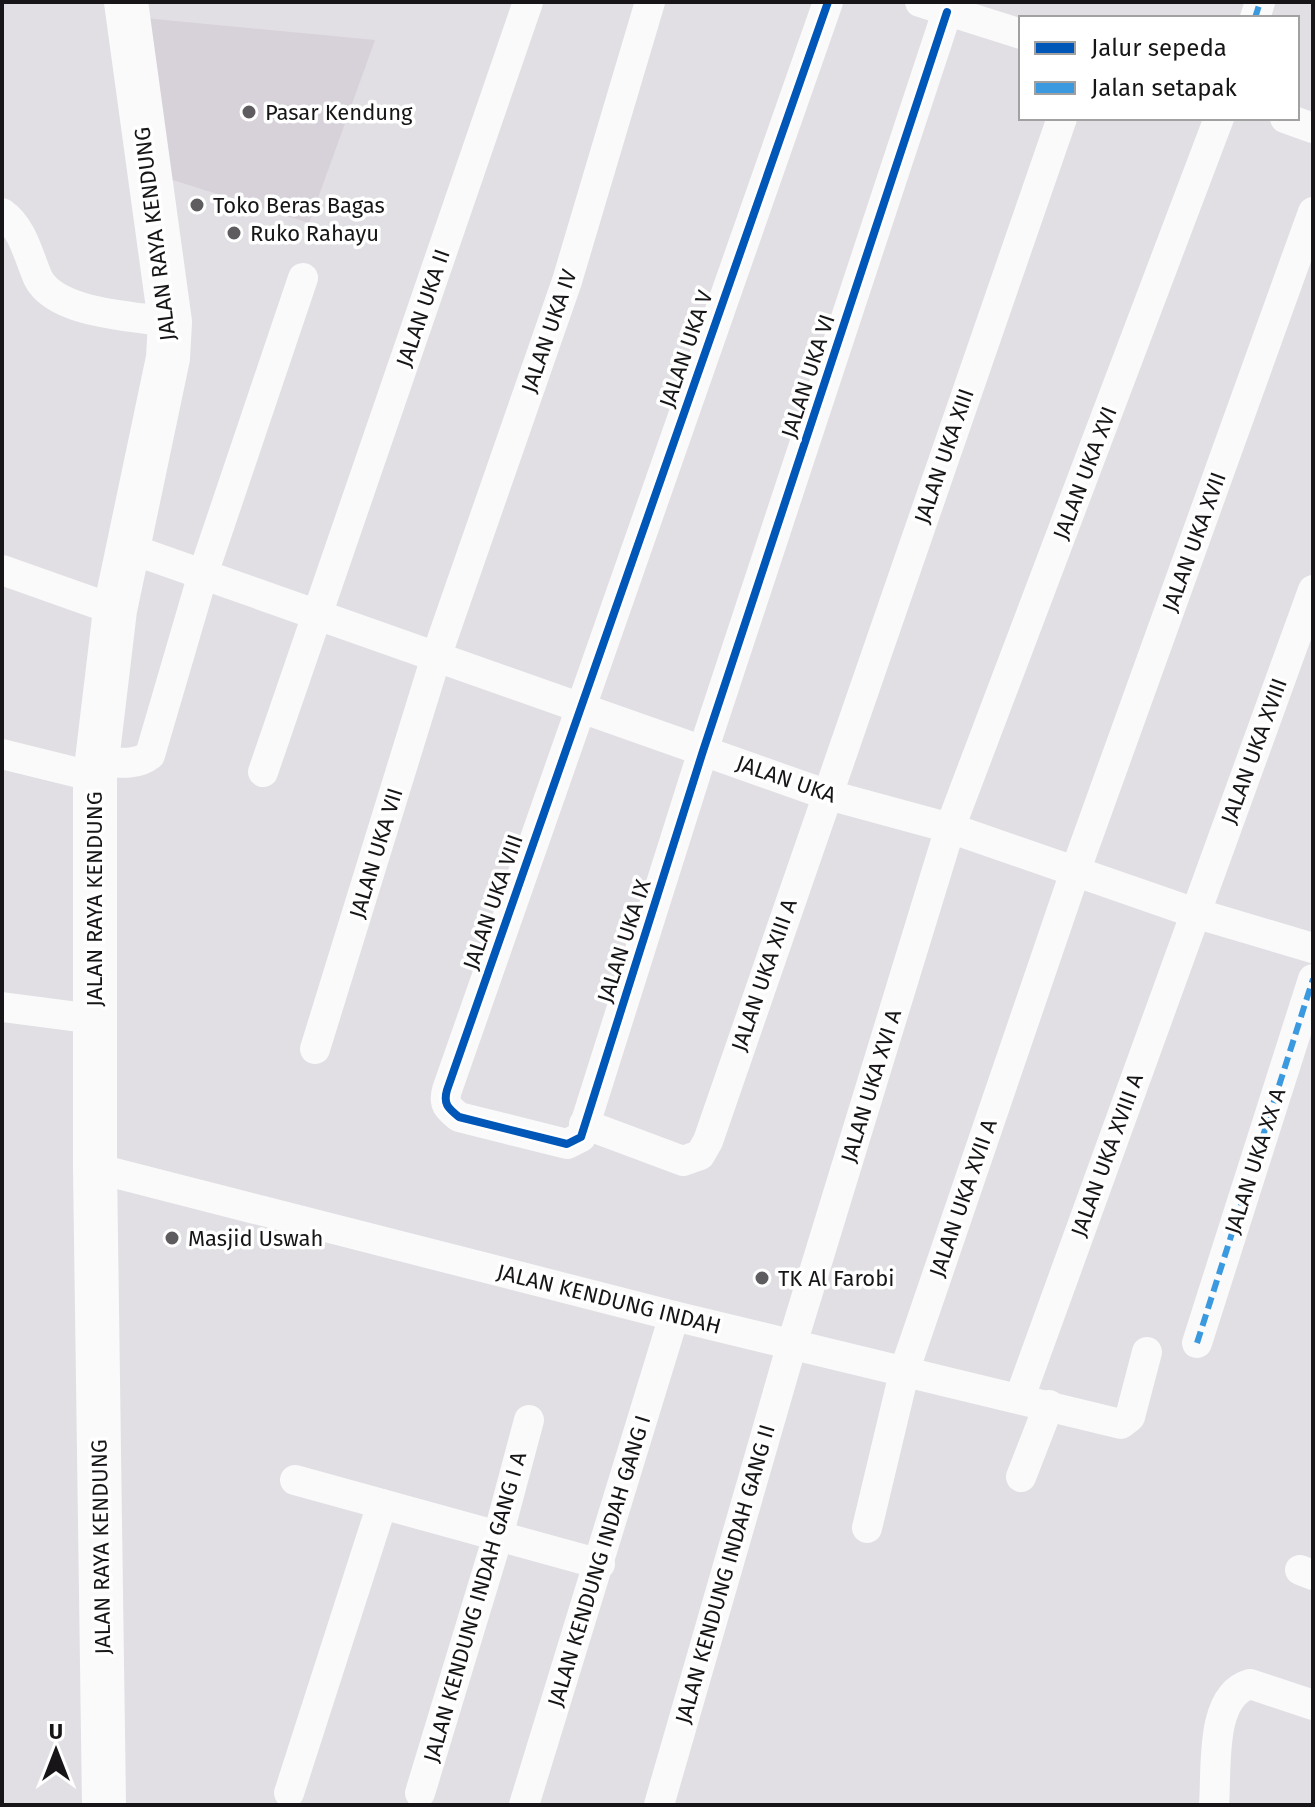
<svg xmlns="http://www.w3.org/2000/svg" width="1315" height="1807" font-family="'Fira Sans',sans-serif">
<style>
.built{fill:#d7d1d9}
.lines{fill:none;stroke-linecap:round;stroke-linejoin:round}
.minor{stroke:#fafafb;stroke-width:30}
.secondary{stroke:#fafafb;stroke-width:44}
.quiet{stroke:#3b9adf;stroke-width:6;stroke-dasharray:12 6;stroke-linecap:butt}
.cycleway-casing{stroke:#fff;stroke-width:13}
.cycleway{stroke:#0057b8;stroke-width:8}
.poi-dot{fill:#5e5c5e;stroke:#fff;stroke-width:3}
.labels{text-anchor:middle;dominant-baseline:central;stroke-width:7;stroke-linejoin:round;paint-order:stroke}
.poi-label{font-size:22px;fill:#171517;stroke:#fff;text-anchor:start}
.street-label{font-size:22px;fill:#171517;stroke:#fff}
</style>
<rect width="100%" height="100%" fill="#e1dfe3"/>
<path class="built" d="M 144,18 L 375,40 L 309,223 L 157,175 Z"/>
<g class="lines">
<g class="minor">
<path d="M 828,2 L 447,1090 C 443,1104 448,1108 459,1117 L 567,1144 L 581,1137 L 703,751 L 947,12"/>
<path d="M 920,2 L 1021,34"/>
<path d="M 1255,18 L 1260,2"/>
<path d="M 1285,118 L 1313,128"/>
<path d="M 2,213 C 23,228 28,255 38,278 C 56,314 133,316 170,322"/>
<path d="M 128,548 L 825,794 L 950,828 L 1195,913 L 1313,948"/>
<path d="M 2,570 L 115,610"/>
<path d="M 2,754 L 95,777"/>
<path d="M 96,761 C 114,762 135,767 150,755 L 203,574 L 303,278"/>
<path d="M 263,772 L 528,2"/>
<path d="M 2,1007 L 94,1019"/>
<path d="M 315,1049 L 436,657 L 567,281 L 650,2"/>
<path d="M 584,1124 L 683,1161 L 700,1155 L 708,1141 L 1062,118"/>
<path d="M 95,1168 L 674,1316 L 1121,1424 L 1130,1417 L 1147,1352"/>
<path d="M 1197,1343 L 1313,979"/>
<path d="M 1020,1397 L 1313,590"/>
<path d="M 1021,1477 L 1049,1405"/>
<path d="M 295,1480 L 600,1564"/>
<path d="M 867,1528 L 905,1369 L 1075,872 L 1313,212"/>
<path d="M 1300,1570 L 1313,1575"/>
<path d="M 289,1793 L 382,1504"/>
<path d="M 420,1793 L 498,1536 L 529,1420"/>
<path d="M 524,1805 L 674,1316"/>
<path d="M 659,1805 L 792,1344 L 950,828 L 1219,118"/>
<path d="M 1214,1805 C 1217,1769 1209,1696 1250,1684 L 1313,1705"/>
</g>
<path class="secondary" d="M 104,1805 L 95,1168 L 95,777 L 115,610 L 168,358 L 170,322 L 126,2"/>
<g class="quiet">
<path d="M 1255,18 L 1260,2"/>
<path d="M 1197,1343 L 1313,979"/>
</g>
<defs>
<path id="cycleway" d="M 828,2 L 447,1090 C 443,1104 448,1108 459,1117 L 567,1144 L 581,1137 L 703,751 L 947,12"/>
</defs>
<use href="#cycleway" class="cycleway-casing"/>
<use href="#cycleway" class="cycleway"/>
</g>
<g class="poi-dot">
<circle cx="249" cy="112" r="8"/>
<circle cx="197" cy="205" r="8"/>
<circle cx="234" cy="233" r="8"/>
<circle cx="172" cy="1238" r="8"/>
<circle cx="762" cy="1278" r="8"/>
</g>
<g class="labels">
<g class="poi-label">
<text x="265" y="112">Pasar Kendung</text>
<text x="213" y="205">Toko Beras Bagas</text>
<text x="250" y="233">Ruko Rahayu</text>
<text x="188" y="1238">Masjid Uswah</text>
<text x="778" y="1278">TK Al Farobi</text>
</g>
<g class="street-label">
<text transform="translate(155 234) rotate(-97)">JALAN RAYA KENDUNG</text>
<text transform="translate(423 308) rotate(-71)">JALAN UKA II</text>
<text transform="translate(549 331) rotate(-71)">JALAN UKA IV</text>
<text transform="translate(686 349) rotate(-71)">JALAN UKA V</text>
<text transform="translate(808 376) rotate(-72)">JALAN UKA VI</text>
<text transform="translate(944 456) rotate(-71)">JALAN UKA XIII</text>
<text transform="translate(1085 473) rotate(-69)">JALAN UKA XVI</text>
<text transform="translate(1194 542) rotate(-70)">JALAN UKA XVII</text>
<text transform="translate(1254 751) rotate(-70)">JALAN UKA XVIII</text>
<text transform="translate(786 779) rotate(19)">JALAN UKA</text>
<text transform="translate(376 853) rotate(-73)">JALAN UKA VII</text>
<text transform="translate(94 899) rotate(-90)">JALAN RAYA KENDUNG</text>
<text transform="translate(493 902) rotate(-71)">JALAN UKA VIII</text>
<text transform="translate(624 941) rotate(-72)">JALAN UKA IX</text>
<text transform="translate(764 975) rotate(-71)">JALAN UKA XIII A</text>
<text transform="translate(871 1086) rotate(-73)">JALAN UKA XVI A</text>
<text transform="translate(1107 1155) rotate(-70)">JALAN UKA XVIII A</text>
<text transform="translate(1255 1161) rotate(-72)">JALAN UKA XX A</text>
<text transform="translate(963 1198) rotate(-71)">JALAN UKA XVII A</text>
<text transform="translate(609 1299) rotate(14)">JALAN KENDUNG INDAH</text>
<text transform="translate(101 1547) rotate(-91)">JALAN RAYA KENDUNG</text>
<text transform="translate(599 1561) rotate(-73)">JALAN KENDUNG INDAH GANG I</text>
<text transform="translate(725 1574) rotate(-74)">JALAN KENDUNG INDAH GANG II</text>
<text transform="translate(475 1607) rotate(-74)">JALAN KENDUNG INDAH GANG I A</text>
</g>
</g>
<rect width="1315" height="1807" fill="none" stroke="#171517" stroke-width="8"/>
<rect x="1019" y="16" width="280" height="104" fill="#ffffff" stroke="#a2a1a2" stroke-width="2"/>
<rect x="1035" y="42" width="40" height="12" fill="#0057b8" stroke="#a2a1a2" stroke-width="2"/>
<text x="1091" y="56" font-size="24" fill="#171517">Jalur sepeda</text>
<rect x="1035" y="82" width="40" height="12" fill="#3b9adf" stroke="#a2a1a2" stroke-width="2"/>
<text x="1091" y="96" font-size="24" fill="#171517">Jalan setapak</text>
<g transform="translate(56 1751)" stroke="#ffffff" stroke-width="6" paint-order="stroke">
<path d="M0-6L14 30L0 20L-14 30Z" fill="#171517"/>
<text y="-12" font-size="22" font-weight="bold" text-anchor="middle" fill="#171517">U</text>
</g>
</svg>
